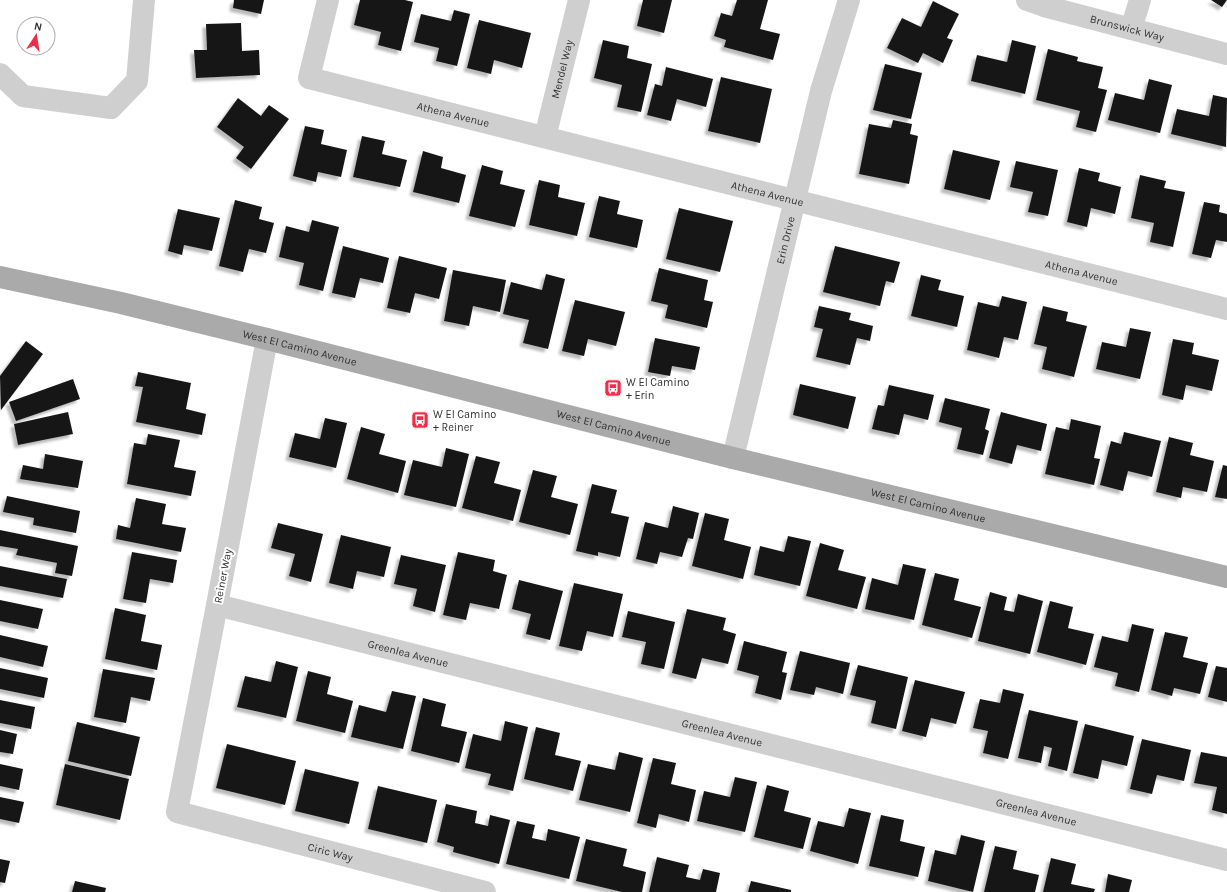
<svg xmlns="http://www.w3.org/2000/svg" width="1227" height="892" font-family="Karla,sans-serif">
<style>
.building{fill:#191919;filter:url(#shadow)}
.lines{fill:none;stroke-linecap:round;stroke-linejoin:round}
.minor{stroke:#cfcfcf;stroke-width:22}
.major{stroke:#aaa;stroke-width:22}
.labels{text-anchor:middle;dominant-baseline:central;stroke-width:4;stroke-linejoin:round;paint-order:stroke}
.street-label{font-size:11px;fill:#323232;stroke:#fff}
.poi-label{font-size:11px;fill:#323232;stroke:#fff;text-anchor:start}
</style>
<defs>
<filter id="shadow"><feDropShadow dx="-3.5" dy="3.5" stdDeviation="1" flood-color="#0004"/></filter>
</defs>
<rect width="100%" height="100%" fill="#fff"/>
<g class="building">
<path d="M 234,0 L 264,0 L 261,14 L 233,8 Z"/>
<path d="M 360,0 L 405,0 L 413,2 L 401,51 L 378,45 L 381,32 L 354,25 Z"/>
<path d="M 643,0 L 672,0 L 664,33 L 637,26 Z"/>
<path d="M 737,0 L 768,0 L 760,29 L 780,34 L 773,60 L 724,47 L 726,40 L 714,36 L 721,13 L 732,16 Z"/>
<path d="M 1211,0 L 1227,0 L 1222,7 Z"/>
<path d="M 933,1 L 959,14 L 947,38 L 953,40 L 943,63 L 923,53 L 918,63 L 887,48 L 902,18 L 921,27 Z"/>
<path d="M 454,10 L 470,14 L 457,66 L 436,61 L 439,48 L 414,42 L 421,14 L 451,21 Z"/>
<path d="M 479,20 L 531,33 L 522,68 L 494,60 L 491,74 L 467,68 Z"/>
<path d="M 241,23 L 242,51 L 259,50 L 260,75 L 196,78 L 194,50 L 207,50 L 206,24 Z"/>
<path d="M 603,40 L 629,46 L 627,58 L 652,64 L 641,112 L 617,107 L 622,85 L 594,78 Z"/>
<path d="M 1012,40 L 1036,46 L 1025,94 L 971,81 L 977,55 L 1007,62 Z"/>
<path d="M 1048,49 L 1078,57 L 1077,61 L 1103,67 L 1098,88 L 1107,90 L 1096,132 L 1076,127 L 1080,111 L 1036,100 Z"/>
<path d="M 885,64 L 922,73 L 911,119 L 873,110 Z"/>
<path d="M 666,67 L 713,79 L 706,107 L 677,99 L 671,121 L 647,115 L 655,84 L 662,86 Z"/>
<path d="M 721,77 L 772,89 L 760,143 L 708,131 Z"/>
<path d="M 1149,79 L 1172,85 L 1160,133 L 1108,120 L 1115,93 L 1144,100 Z"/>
<path d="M 1213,95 L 1227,98 L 1226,147 L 1171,134 L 1177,109 L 1209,116 Z"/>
<path d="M 238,98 L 261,116 L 269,105 L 289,119 L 251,169 L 236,158 L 244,147 L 217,127 Z"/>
<path d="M 893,120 L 912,124 L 910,134 L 918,136 L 909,184 L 859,174 L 869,124 L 891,128 Z"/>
<path d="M 305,126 L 324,130 L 321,144 L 347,150 L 341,177 L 318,172 L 316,182 L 293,176 Z"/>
<path d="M 362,136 L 385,141 L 382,154 L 407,160 L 400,187 L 353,177 Z"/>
<path d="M 953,150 L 1000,161 L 990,200 L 944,189 Z"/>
<path d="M 423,151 L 443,157 L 441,168 L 466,175 L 459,203 L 413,192 Z"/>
<path d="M 1016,161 L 1058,170 L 1048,216 L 1028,212 L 1033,192 L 1010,187 Z"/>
<path d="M 482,165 L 503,171 L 500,184 L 525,190 L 515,227 L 469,216 Z"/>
<path d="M 1079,168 L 1100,173 L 1098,181 L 1121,187 L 1115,214 L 1091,208 L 1087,227 L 1067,222 Z"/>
<path d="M 1140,175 L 1166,181 L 1164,188 L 1185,192 L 1173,247 L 1150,242 L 1154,223 L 1131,218 Z"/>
<path d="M 539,180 L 560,185 L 558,197 L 585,203 L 577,236 L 529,225 Z"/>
<path d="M 599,196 L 620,201 L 617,214 L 643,220 L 637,248 L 589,237 Z"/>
<path d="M 235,200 L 262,207 L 259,219 L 274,223 L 266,253 L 249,249 L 243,272 L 219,266 Z"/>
<path d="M 1204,202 L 1220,205 L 1219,212 L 1227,214 L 1227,242 L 1216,240 L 1211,258 L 1192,254 Z"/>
<path d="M 679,208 L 733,221 L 720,272 L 666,259 Z"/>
<path d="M 178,209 L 220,218 L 212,251 L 184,245 L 182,255 L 168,251 Z"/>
<path d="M 312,220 L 339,227 L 323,291 L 299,285 L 304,263 L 279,257 L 286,226 L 309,232 Z"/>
<path d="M 343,246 L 389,258 L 383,283 L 360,278 L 355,298 L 332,293 Z"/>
<path d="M 835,246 L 900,262 L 894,283 L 886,281 L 880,306 L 823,292 Z"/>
<path d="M 399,256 L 447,268 L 439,299 L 415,293 L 410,313 L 387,308 Z"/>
<path d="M 659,268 L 708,280 L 704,300 L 713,302 L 707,328 L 665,318 L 668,305 L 651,301 Z"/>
<path d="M 453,270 L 506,280 L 500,312 L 473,306 L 469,326 L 444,321 Z"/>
<path d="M 546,274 L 565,279 L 548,349 L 523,343 L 529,320 L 503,314 L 511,282 L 542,290 Z"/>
<path d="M 921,275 L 941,280 L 938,290 L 964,296 L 957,327 L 911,316 Z"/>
<path d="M 1002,296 L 1027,302 L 1018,340 L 1004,337 L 999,358 L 967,350 L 978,302 L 999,307 Z"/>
<path d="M 575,300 L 625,312 L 616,346 L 588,339 L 584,356 L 562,351 Z"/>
<path d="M 819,306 L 851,313 L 849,320 L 873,326 L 870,341 L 857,338 L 850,365 L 816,357 L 823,329 L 814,327 Z"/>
<path d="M 1043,306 L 1068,312 L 1066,321 L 1087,326 L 1074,377 L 1042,369 L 1047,347 L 1034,344 Z"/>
<path d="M 1130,328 L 1151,332 L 1140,379 L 1096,369 L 1102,342 L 1126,347 Z"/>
<path d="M 655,338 L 700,347 L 695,370 L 672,366 L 670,376 L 648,372 Z"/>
<path d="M 1173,339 L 1194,343 L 1192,354 L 1219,360 L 1212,391 L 1186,385 L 1183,400 L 1162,395 Z"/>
<path d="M 26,341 L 43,354 L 1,410 L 0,376 Z"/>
<path d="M 138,372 L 191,383 L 186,409 L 206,414 L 202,435 L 136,422 L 143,387 L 135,386 Z"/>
<path d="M 73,379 L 80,399 L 16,421 L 9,402 Z"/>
<path d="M 800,384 L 856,397 L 848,429 L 793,415 Z"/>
<path d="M 889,385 L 934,395 L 928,420 L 904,414 L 899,435 L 872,429 L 878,405 L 884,406 Z"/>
<path d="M 945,398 L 990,409 L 985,429 L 989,431 L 983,455 L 957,449 L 962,428 L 939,422 Z"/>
<path d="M 68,412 L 73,434 L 18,445 L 14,424 Z"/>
<path d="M 1001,412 L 1047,424 L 1041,451 L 1017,445 L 1012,464 L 989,458 Z"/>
<path d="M 325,418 L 347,423 L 336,468 L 289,457 L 295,433 L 320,439 Z"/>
<path d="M 1071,419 L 1101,426 L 1094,458 L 1100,459 L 1094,485 L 1045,474 L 1056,427 L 1069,430 Z"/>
<path d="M 361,427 L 385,434 L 379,454 L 406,461 L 398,493 L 347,479 Z"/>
<path d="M 1124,432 L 1161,441 L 1152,477 L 1128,471 L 1123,491 L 1100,485 L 1111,441 L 1121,444 Z"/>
<path d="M 148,434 L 180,440 L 174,467 L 196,471 L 191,496 L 127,484 L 134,443 L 146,445 Z"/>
<path d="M 1169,437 L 1193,443 L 1190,455 L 1214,461 L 1207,492 L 1183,487 L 1181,498 L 1156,492 Z"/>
<path d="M 446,448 L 469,454 L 456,507 L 404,495 L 413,460 L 442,467 Z"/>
<path d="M 45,454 L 83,461 L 78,488 L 20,479 L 23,465 L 43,469 Z"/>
<path d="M 476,456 L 500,462 L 494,483 L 521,490 L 513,521 L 462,508 Z"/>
<path d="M 1223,465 L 1227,466 L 1227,499 L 1215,497 Z"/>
<path d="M 533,470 L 557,476 L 551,497 L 578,504 L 570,535 L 519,522 Z"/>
<path d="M 592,484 L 617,490 L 611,513 L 629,517 L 620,557 L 598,552 L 598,556 L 576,551 Z"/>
<path d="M 7,496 L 80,511 L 76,533 L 33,525 L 34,518 L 3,512 Z"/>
<path d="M 136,498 L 166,504 L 162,524 L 186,528 L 181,552 L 116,539 L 118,525 L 130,528 Z"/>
<path d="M 673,506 L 699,513 L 693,539 L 688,538 L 682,557 L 660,552 L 657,564 L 636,559 L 645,522 L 668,528 Z"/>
<path d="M 705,513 L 729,519 L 724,540 L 751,547 L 743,579 L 692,566 Z"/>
<path d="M 278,523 L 323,534 L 311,582 L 289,576 L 295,554 L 271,548 Z"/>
<path d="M 0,530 L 78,546 L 72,576 L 55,573 L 57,563 L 16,555 L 18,549 L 0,546 Z"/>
<path d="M 341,535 L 391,547 L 384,577 L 357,571 L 353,589 L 329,583 Z"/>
<path d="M 788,536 L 811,541 L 800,586 L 754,575 L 760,546 L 784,552 Z"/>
<path d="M 820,543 L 844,550 L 838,570 L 866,577 L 857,609 L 806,596 Z"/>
<path d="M 132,552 L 177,560 L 173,583 L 150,579 L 146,603 L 123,599 Z"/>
<path d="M 458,552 L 495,560 L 493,571 L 507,575 L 499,609 L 470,603 L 466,620 L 443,615 Z"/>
<path d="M 401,555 L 446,565 L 435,612 L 413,606 L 417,589 L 394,584 Z"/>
<path d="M 903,564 L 926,569 L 914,620 L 865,609 L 872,578 L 898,585 Z"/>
<path d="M 0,566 L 67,579 L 63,598 L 0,586 Z"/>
<path d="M 935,573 L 959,579 L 954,600 L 981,607 L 972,638 L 922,625 Z"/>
<path d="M 519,580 L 563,591 L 550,640 L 526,634 L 531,614 L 512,609 Z"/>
<path d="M 574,583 L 623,594 L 613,637 L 587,631 L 582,651 L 559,646 Z"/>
<path d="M 990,592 L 1007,597 L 1004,610 L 1014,612 L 1018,594 L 1043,601 L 1030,654 L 978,641 Z"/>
<path d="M 0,600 L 43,609 L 38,629 L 0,621 Z"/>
<path d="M 1050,601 L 1073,607 L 1068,628 L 1094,634 L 1086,665 L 1037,652 Z"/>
<path d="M 115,608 L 146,615 L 141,641 L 162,645 L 157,670 L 105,659 Z"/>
<path d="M 687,609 L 726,618 L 723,630 L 736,634 L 728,664 L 702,658 L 696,679 L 672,673 Z"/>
<path d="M 628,611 L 675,622 L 664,669 L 641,664 L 646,642 L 622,637 Z"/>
<path d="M 1132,624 L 1154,629 L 1139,692 L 1115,686 L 1118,673 L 1094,667 L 1102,636 L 1128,642 Z"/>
<path d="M 1165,632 L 1188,637 L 1183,657 L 1208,663 L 1200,694 L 1174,688 L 1172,696 L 1151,690 Z"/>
<path d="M 0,635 L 48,646 L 43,667 L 0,657 Z"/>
<path d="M 744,641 L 787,652 L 782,672 L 787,673 L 781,700 L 755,693 L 759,676 L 737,670 Z"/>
<path d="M 800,651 L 850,663 L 843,694 L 816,687 L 814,695 L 790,690 Z"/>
<path d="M 276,661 L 298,667 L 286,718 L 237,707 L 245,676 L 271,682 Z"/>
<path d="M 858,665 L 908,677 L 896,729 L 871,723 L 876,701 L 850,695 Z"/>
<path d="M 1216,666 L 1227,668 L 1227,702 L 1208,697 Z"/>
<path d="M 0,668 L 48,678 L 44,698 L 0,689 Z"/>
<path d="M 103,669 L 155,678 L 150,701 L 131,697 L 126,723 L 94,717 Z"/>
<path d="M 308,671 L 331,677 L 327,694 L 353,701 L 345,733 L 296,721 Z"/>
<path d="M 915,680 L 965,692 L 956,724 L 931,718 L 926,737 L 902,731 Z"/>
<path d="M 1003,689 L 1024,694 L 1008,759 L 983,753 L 988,731 L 973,728 L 980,699 L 1000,703 Z"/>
<path d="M 392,691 L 416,696 L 403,749 L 351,737 L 359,705 L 386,712 Z"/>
<path d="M 423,698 L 446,704 L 441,726 L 467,732 L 459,763 L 411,751 Z"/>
<path d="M 0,700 L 35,707 L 31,729 L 0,723 Z"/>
<path d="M 1029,710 L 1078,721 L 1067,771 L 1048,766 L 1052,748 L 1044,746 L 1041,763 L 1018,758 Z"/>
<path d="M 505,721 L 528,727 L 513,791 L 488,785 L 491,774 L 465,768 L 473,734 L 501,741 Z"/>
<path d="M 77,722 L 140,737 L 131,776 L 68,761 Z"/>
<path d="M 1085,724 L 1134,736 L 1127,766 L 1102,760 L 1098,779 L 1073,773 Z"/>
<path d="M 536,727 L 560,733 L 555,755 L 581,761 L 573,791 L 524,779 Z"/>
<path d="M 0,730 L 17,734 L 13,754 L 0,752 Z"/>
<path d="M 1142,739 L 1191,750 L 1184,781 L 1157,775 L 1152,794 L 1130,789 Z"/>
<path d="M 227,744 L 296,761 L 285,805 L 216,788 Z"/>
<path d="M 619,752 L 643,758 L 630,812 L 579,800 L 588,764 L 615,770 Z"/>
<path d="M 1201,752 L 1227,757 L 1227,814 L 1212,810 L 1217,787 L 1194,783 Z"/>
<path d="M 653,758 L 676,763 L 671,784 L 696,790 L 689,822 L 659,814 L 656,828 L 637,823 Z"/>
<path d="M 0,764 L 23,769 L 19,790 L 0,786 Z"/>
<path d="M 65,764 L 129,779 L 120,820 L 56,805 Z"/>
<path d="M 305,769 L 359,782 L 349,824 L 295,811 Z"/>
<path d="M 735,777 L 757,782 L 745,832 L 697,821 L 704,791 L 730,797 Z"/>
<path d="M 767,785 L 789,791 L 784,811 L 811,818 L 803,849 L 754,837 Z"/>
<path d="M 378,786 L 437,800 L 427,843 L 368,829 Z"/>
<path d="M 0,797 L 24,802 L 19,823 L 0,819 Z"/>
<path d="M 446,804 L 477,811 L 475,823 L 488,826 L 490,815 L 510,820 L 499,864 L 453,852 L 454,847 L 437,842 Z"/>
<path d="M 849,808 L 871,813 L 858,864 L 810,851 L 818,821 L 844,827 Z"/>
<path d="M 881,815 L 904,820 L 900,841 L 925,847 L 918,877 L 869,866 Z"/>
<path d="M 517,821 L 535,825 L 532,838 L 546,841 L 548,829 L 580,837 L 569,879 L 506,864 Z"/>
<path d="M 961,835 L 985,841 L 973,892 L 928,881 L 935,850 L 956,855 Z"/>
<path d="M 586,839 L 627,849 L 623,866 L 646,872 L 642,892 L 622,892 L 576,881 Z"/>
<path d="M 995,846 L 1017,851 L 1013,869 L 1039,875 L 1035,892 L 984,892 Z"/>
<path d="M 657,857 L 689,865 L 686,877 L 700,880 L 703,869 L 720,873 L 716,892 L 649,892 Z"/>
<path d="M 1051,858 L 1076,864 L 1071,884 L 1095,889 L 1094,892 L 1043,892 Z"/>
<path d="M 0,859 L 10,861 L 5,883 L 0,882 Z"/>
<path d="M 1108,874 L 1132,880 L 1129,892 L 1105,892 Z"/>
<path d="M 75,881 L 106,888 L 105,892 L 72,892 Z"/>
<path d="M 751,881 L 791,890 L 791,892 L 748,892 Z"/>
</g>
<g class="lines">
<g class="minor">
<path id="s1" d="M 328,0 L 309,78 L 1227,309"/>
<path id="s2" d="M 1027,0 L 1044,6 L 1227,54"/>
<path d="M 1131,29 L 1140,0"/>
<path d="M 0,74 L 23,96 L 111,108 L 137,81 L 144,0"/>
<path id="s3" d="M 545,137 L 579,0"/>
<path id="s4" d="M 267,339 L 217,605 L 177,812 L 485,892"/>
<path id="s5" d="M 733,458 L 821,91 L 849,0"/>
<path id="s6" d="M 217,605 L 1227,860"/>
</g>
<path class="major" id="s7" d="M 0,277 L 121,303 L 267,339 L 733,458 L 1227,577"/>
</g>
<defs>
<symbol id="bus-square" viewBox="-11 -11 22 22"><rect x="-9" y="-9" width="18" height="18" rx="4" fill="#f22b48" stroke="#fff"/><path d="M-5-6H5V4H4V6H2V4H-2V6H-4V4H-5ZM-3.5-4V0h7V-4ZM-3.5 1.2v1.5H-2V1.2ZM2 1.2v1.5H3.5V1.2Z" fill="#fff"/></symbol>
</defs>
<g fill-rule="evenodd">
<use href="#bus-square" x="603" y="378" width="20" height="20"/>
<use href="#bus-square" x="410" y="410" width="20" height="20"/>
</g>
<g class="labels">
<g class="street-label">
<text stroke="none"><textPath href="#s2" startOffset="104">Brunswick Way</textPath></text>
<text stroke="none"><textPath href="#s3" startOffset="70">Mendel Way</textPath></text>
<text stroke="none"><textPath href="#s1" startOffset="229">Athena Avenue</textPath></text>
<text stroke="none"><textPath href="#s1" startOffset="553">Athena Avenue</textPath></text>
<text stroke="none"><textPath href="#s5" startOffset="224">Erin Drive</textPath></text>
<text stroke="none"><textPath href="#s1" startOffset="877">Athena Avenue</textPath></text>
<text stroke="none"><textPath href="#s7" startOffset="308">West El Camino Avenue</textPath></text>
<text stroke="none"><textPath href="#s7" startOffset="632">West El Camino Avenue</textPath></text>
<text stroke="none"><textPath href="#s7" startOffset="956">West El Camino Avenue</textPath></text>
<text transform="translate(223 576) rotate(-79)">Reiner Way</text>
<text stroke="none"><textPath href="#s6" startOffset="197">Greenlea Avenue</textPath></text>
<text stroke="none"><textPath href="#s6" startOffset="521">Greenlea Avenue</textPath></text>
<text stroke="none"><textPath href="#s6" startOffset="845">Greenlea Avenue</textPath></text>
<text stroke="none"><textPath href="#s4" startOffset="640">Ciric Way</textPath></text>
</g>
<g class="poi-label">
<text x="626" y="382">W El Camino<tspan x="626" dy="13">+ Erin</tspan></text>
<text x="433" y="414">W El Camino<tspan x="433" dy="13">+ Reiner</tspan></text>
</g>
</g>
<g transform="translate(36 36) rotate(12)"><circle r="19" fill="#ffffff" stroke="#adadad"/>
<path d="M0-3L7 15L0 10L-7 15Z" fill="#f22b48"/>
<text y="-6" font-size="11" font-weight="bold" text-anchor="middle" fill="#323232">N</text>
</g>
</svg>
